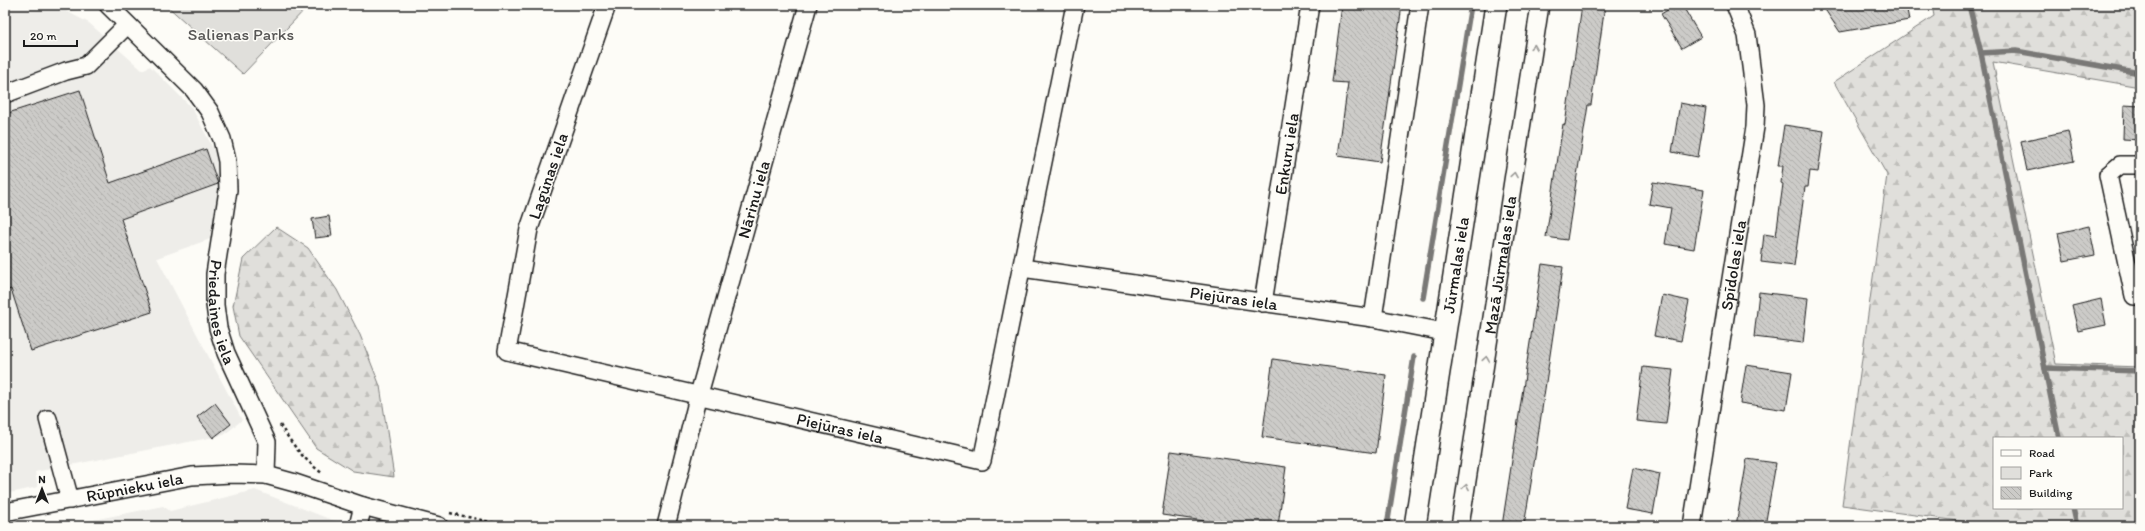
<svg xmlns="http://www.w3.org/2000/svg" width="2145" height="531" font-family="Itim,sans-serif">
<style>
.built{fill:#eeede9}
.forest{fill:url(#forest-firs);stroke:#7e7e7c;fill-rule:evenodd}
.park{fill:#e0dfdb;stroke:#7e7e7c}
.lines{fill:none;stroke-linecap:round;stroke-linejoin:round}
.stream{stroke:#797876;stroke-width:5.5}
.building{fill:url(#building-back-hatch);stroke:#1c1c1c}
.minor-casing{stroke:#1c1c1c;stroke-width:20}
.major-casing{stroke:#1c1c1c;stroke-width:24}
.path{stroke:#1c1c1c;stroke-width:2.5;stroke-dasharray:3 3;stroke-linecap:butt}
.minor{stroke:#fdfcf7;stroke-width:17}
.major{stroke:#fdfcf7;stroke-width:21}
.oneway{stroke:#989794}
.labels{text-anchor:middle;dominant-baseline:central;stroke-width:3;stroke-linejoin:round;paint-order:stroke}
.park-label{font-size:17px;fill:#575655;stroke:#fdfcf7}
.street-label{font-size:17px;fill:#1c1c1c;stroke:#fdfcf7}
</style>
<defs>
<pattern id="forest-firs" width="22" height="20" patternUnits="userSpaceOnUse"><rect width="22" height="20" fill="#e0dfdb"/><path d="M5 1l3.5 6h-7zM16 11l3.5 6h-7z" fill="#c0bfbb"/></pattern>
<pattern id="building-back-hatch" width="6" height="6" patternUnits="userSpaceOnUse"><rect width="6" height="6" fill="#cccbc8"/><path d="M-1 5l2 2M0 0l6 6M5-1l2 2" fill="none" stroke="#afaeab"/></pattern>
</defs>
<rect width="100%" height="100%" fill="#fdfcf7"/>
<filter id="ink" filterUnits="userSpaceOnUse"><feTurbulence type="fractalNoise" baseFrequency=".025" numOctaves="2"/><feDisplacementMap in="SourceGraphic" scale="8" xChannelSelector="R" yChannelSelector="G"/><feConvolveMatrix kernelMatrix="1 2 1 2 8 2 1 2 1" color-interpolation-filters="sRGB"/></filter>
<g filter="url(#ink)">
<g class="built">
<path d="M 5,5 L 64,5 L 66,11 L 89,23 L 142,70 L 150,66 L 192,108 L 216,154 L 221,189 L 213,238 L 157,258 L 242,420 L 224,435 L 35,472 L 38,487 L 5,494 Z"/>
<path d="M 255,490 L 332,520 L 356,526 L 63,526 L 163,506 L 170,511 Z"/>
</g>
<g class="forest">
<path d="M 1932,5 L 2140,5 L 2140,87 L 1993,62 L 2056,364 L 2140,367 L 2140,526 L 1995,526 L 1842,505 L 1887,175 L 1834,82 L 1934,16 ZM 1994,438 L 2122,438 L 2122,508 L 1994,508 Z"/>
<path d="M 276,227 L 308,248 L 337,290 L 360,335 L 380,386 L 394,477 L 353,471 L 316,448 L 239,336 L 233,306 L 243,259 Z"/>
</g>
<path class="park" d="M 166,5 L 309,5 L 243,74 Z"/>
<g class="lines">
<g class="stream">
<path d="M 1969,5 L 1981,53 L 2059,438"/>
<path d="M 1981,53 L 2016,51 L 2140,73"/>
<path d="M 1423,298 L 1471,5"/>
<path d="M 2045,368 L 2140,371"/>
<path d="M 2073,508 L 2077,526"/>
<path d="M 1387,526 L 1414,357"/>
</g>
</g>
<g class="building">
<path d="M 1342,5 L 1402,5 L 1380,162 L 1338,156 L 1348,83 L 1332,82 Z"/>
<path d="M 1582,5 L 1605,5 L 1591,105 L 1588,105 L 1567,240 L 1546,237 L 1563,124 L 1565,125 Z"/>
<path d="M 1676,5 L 1682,5 L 1701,37 L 1682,48 L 1661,14 Z"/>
<path d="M 1822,5 L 1845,5 L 1846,7 L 1860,5 L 1906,5 L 1909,20 L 1840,32 Z"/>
<path d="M 80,90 L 110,183 L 206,149 L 218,184 L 121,219 L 152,312 L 31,351 L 11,289 L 5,291 L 5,114 Z"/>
<path d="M 1680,103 L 1706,108 L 1698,157 L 1672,152 Z"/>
<path d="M 2124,105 L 2140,106 L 2140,140 L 2123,139 Z"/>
<path d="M 1784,125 L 1824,131 L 1818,172 L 1810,171 L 1808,187 L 1805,187 L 1794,266 L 1761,262 L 1764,234 L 1776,236 L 1783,184 L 1781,183 L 1783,166 L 1778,166 Z"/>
<path d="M 2068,131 L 2074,161 L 2027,171 L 2021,141 Z"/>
<path d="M 1653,182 L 1704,190 L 1694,249 L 1665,244 L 1671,208 L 1649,204 Z"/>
<path d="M 329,216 L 332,236 L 315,238 L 312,219 Z"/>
<path d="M 2089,226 L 2095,255 L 2064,261 L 2058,233 Z"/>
<path d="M 1542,264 L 1563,267 L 1532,477 L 1524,526 L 1502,526 Z"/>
<path d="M 1759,292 L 1808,298 L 1803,343 L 1754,337 Z"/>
<path d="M 1662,295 L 1689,301 L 1681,341 L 1654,336 Z"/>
<path d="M 2101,299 L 2106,325 L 2078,331 L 2072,306 Z"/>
<path d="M 1273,359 L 1386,375 L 1376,453 L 1262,437 Z"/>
<path d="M 1746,365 L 1792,372 L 1786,410 L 1740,403 Z"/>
<path d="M 1643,367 L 1673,370 L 1666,424 L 1636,421 Z"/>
<path d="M 215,403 L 231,424 L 213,438 L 197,417 Z"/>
<path d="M 1171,451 L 1286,467 L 1278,526 L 1240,526 L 1162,515 Z"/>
<path d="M 1747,459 L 1776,463 L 1765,526 L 1736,526 Z"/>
<path d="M 1633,468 L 1660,474 L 1653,514 L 1625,509 Z"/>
</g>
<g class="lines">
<defs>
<g id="minor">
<path id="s1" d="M 108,5 L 194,90 L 210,112 L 222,139 L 227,161 L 228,190 L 215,274 L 215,305 L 218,328 L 226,353 L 267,442 L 266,475"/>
<path id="s2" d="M 607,5 L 529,229 L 507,351 L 982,461 L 1075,5"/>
<path d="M 5,94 L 66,71 L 86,66 L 127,25"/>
<path d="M 2140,165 L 2120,165 L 2108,175 L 2134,296 L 2140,296"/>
<path id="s3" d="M 1022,268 L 1373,318 L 1444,332"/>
<path id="s4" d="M 1263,303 L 1310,5"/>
<path d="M 1373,318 L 1420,5"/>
<path d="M 48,419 L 70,500"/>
<path id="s5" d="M 5,512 L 192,476 L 232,474 L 266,475 L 295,483 L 363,506 L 439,526"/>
<path d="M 358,526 L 363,506"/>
<path id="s6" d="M 666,526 L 699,394 L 808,5"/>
<path id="s7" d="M 1460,526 L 1540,5"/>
<path id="s8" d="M 1692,526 L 1755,127 L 1756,105 L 1747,35 L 1735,5"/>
</g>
<g id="major">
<path id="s9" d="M 1415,526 L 1496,5"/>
</g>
</defs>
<use href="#minor" class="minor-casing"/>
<use href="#major" class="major-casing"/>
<g class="path">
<path d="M 280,425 C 292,444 304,460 322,473"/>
<path d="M 450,513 L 508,526"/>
</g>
<use href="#minor" class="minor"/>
<use href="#major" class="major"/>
</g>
<defs><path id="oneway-chevron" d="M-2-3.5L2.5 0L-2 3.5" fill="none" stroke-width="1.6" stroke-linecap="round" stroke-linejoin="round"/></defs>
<g class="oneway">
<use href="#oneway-chevron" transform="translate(1534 47) rotate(-81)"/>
<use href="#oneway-chevron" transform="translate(1514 175) rotate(-81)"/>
<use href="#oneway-chevron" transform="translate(1486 359) rotate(-81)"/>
<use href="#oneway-chevron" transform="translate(1466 487) rotate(-81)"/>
</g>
</g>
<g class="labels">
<g class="park-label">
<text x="241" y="34">Salienas Parks</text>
</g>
<g class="street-label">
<text stroke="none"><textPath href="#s4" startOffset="151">Enkuru iela</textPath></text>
<text transform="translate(548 176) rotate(-71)">Lagūnas iela</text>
<text stroke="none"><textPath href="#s6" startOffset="338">Nāriņu iela</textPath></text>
<text stroke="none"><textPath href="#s9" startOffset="264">Jūrmalas iela</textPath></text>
<text stroke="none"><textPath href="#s8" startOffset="264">Spīdolas iela</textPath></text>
<text stroke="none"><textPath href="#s7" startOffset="264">Mazā Jūrmalas iela</textPath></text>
<text stroke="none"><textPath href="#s3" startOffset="214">Piejūras iela</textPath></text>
<text stroke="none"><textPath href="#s1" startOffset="353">Priedaines iela</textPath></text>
<text stroke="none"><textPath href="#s2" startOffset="703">Piejūras iela</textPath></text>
<text stroke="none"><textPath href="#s5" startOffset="132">Rūpnieku iela</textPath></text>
</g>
</g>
<rect width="2145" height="531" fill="none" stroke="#fdfcf7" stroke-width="20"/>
<rect x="10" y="10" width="2125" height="511" fill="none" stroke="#1c1c1c" stroke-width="1.5" filter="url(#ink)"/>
<rect x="1993" y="437" width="130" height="72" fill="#fdfcf7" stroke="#a3a29f"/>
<rect x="2001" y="450" width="20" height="6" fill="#fdfcf7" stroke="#a3a29f"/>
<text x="2029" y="457" font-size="12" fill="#1c1c1c">Road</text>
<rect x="2001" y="467" width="20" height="12" fill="#e0dfdb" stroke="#a3a29f"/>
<text x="2029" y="477" font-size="12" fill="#1c1c1c">Park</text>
<rect x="2001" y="487" width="20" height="12" fill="url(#building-back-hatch)" stroke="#a3a29f"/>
<text x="2029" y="497" font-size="12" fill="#1c1c1c">Building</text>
<g transform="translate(42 489)" stroke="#fdfcf7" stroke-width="3" paint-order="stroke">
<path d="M0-3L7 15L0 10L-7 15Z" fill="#1c1c1c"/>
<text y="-6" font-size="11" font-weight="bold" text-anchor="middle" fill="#1c1c1c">N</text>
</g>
<path d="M24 40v6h53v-6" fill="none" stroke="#1c1c1c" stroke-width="2"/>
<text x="30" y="40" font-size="12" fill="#1c1c1c" stroke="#fdfcf7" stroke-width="3" paint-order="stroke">20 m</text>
</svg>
